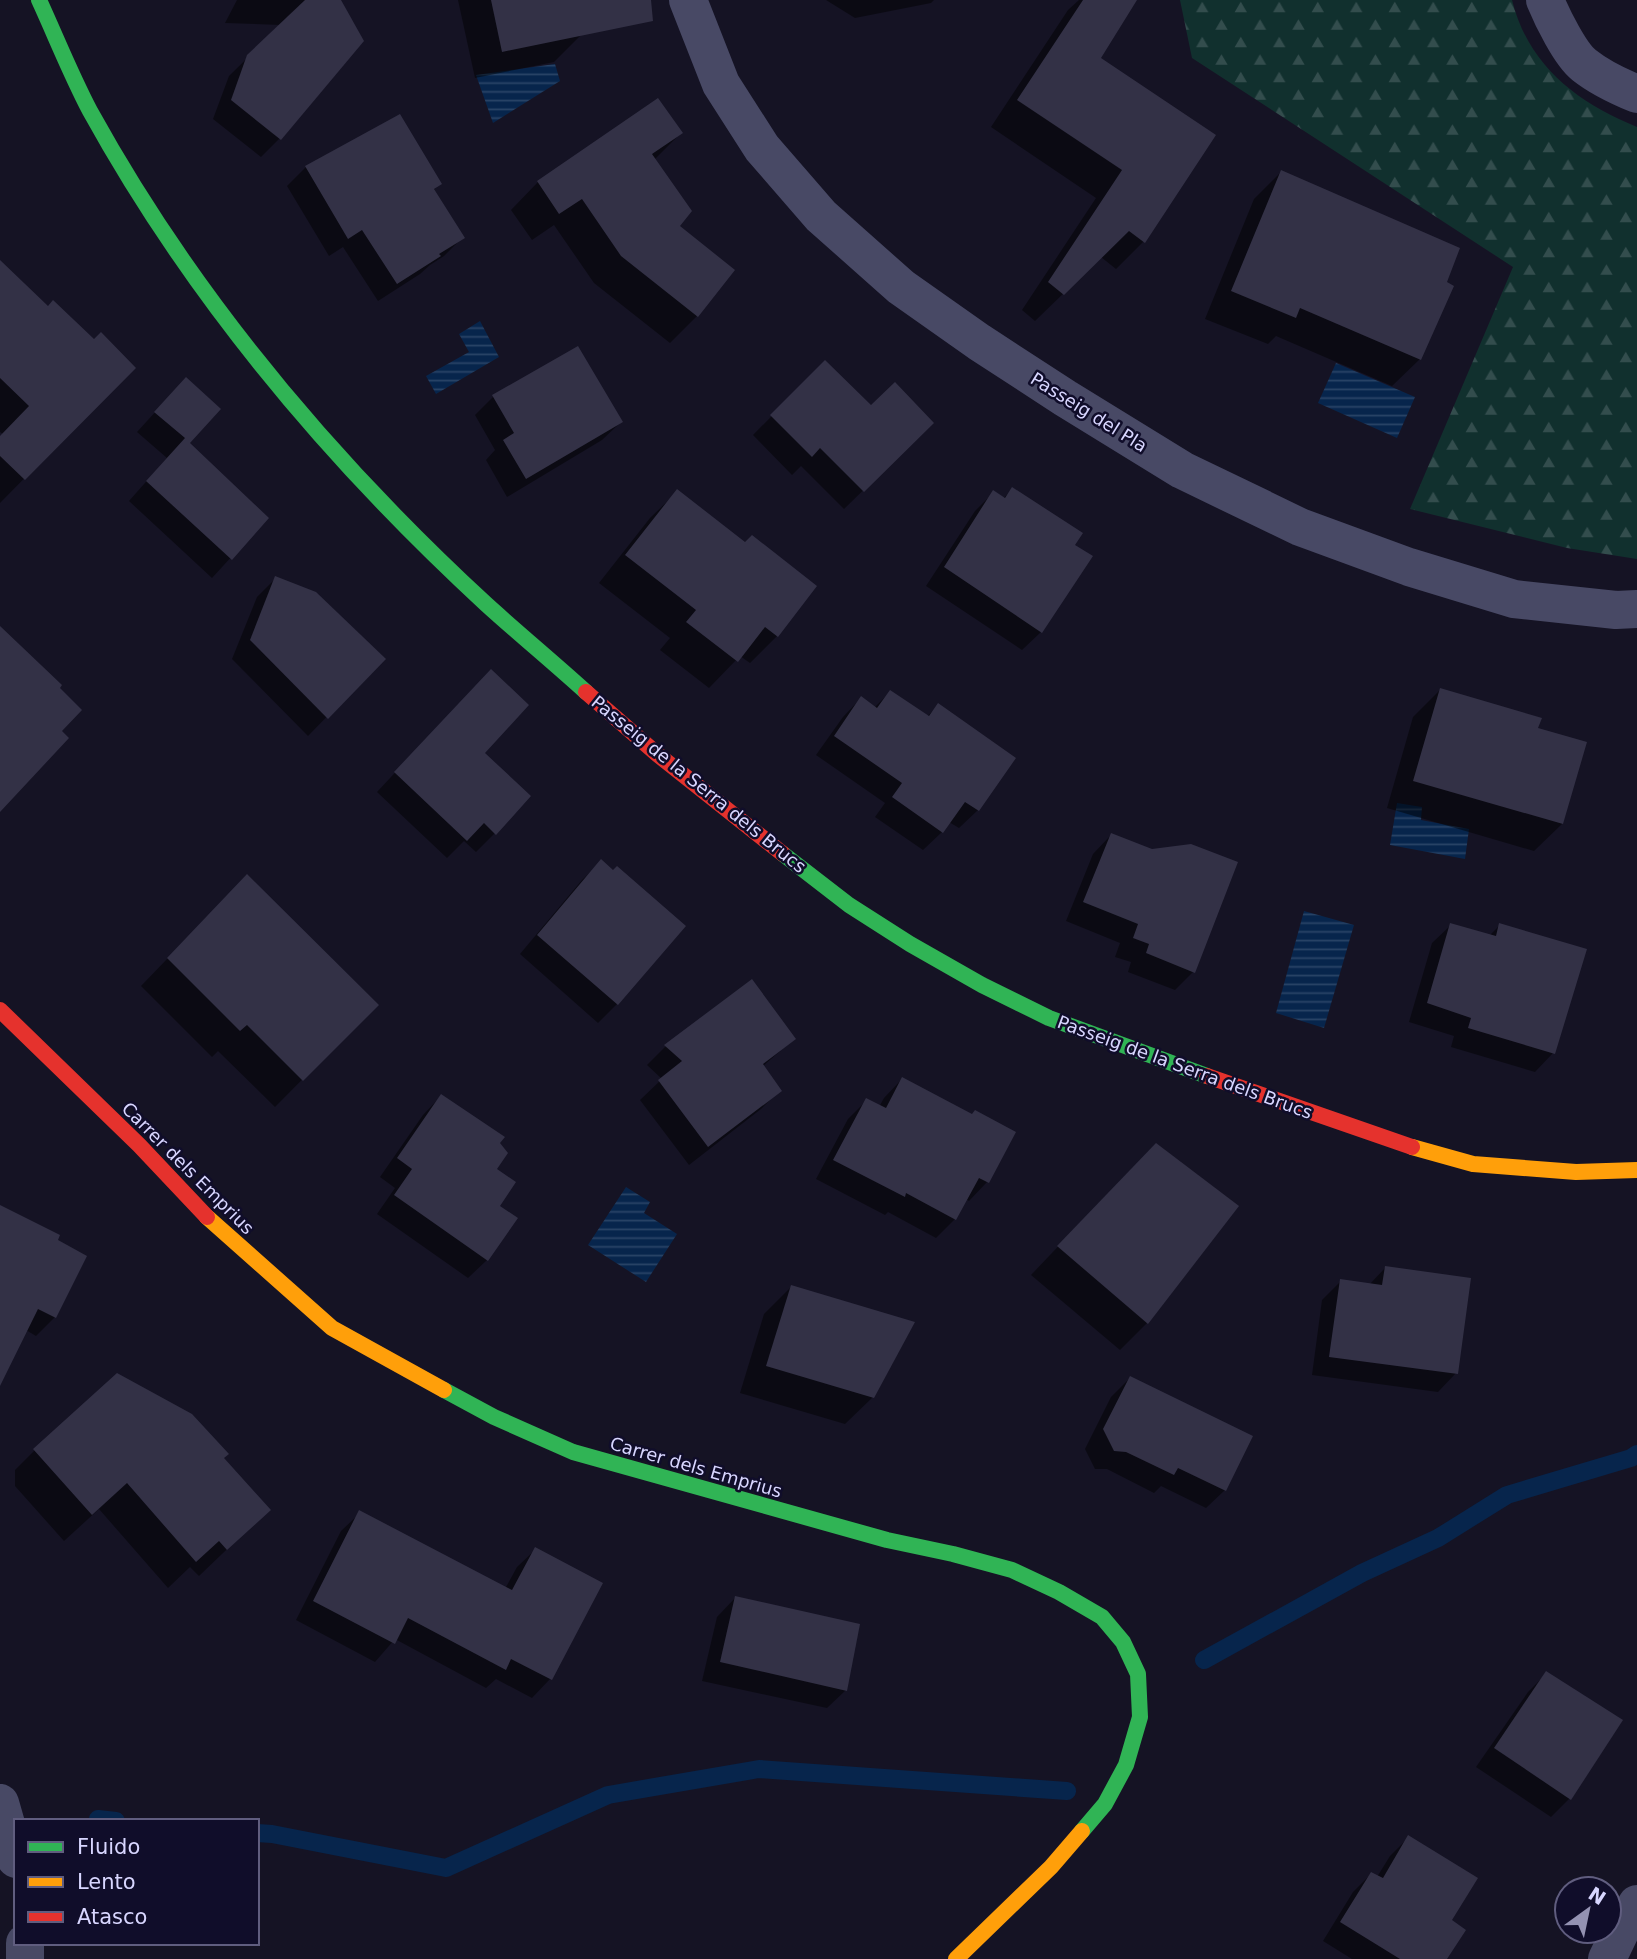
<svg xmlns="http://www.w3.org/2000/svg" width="1637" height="1959" font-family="'DejaVu Sans',sans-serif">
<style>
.forest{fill:url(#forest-firs)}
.water{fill:url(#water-rules)}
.shadow{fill:#0007}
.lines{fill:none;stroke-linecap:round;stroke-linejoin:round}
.stream{stroke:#07254c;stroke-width:18}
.building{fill:#333146}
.street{stroke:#484965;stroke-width:38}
.fast{stroke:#30b455;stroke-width:16}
.slow{stroke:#ff9f0a;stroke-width:16}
.jam{stroke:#e5322d;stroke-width:16}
.labels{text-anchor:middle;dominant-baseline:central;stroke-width:5;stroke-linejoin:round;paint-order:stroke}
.street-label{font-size:18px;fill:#d8d6ff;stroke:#100d2a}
</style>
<defs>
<pattern id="forest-firs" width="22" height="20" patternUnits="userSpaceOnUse" patternTransform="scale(1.75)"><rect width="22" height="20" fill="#11302e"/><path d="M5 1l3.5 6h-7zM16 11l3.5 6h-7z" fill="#334d4d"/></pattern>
<pattern id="water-rules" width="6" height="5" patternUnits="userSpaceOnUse" patternTransform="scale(1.75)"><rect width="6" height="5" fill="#07254c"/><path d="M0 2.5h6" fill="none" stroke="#2a4467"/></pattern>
</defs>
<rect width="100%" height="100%" fill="#151324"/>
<path class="forest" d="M 1180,0 L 1512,0 C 1528,65 1577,103 1637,127 L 1637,559 L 1567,548 L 1410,509 L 1513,267 L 1192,58 Z"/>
<g class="water">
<path d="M 555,64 L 560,81 L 493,123 L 476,75 Z"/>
<path d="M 480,321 L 499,357 L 436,394 L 426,376 L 469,352 L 459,334 Z"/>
<path d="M 1336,363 L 1415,397 L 1397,438 L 1318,403 Z"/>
<path d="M 1397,803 L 1422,807 L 1421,820 L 1469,829 L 1465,859 L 1390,845 Z"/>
<path d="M 1304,911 L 1354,925 L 1324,1028 L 1276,1013 Z"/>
<path d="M 626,1187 L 650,1202 L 644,1213 L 677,1234 L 646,1282 L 588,1245 Z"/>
</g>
<g class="shadow">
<path d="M 237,0 L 339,0 L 362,41 L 279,139 L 261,157 L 213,119 L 229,76 L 281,25 L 225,23 Z"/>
<path d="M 458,0 L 573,0 L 581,35 L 554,62 L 475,78 Z"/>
<path d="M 826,0 L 934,0 L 931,3 L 855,18 Z"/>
<path d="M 1079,0 L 1121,0 L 1099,59 L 1213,135 L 1143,242 L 1116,269 L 1101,257 L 1035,321 L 1022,310 L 1096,198 L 991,127 L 1068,10 Z"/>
<path d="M 400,117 L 440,183 L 433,191 L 463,237 L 444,256 L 430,265 L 420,274 L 378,301 L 343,247 L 329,256 L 287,186 L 306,167 Z"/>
<path d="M 681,133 L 654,160 L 678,226 L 697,316 L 670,343 L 594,283 L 554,225 L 532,240 L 511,210 L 538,182 Z"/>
<path d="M 1281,172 L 1420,359 L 1392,386 L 1276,336 L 1268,344 L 1205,319 L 1254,199 Z"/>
<path d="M 0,295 L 47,309 L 133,368 L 0,503 L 0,437 L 3,434 L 0,432 Z"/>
<path d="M 825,362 L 871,408 L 924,431 L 844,509 L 801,466 L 792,475 L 753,435 Z"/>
<path d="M 493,397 L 621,422 L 602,440 L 507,497 L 486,460 L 495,450 L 475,415 Z"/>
<path d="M 168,398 L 188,443 L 267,518 L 212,578 L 129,501 L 167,458 L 137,432 Z"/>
<path d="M 1012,489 L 1072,545 L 1041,632 L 1022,650 L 926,586 L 975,511 L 993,493 L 1003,499 Z"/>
<path d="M 678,491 L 745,544 L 815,587 L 777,636 L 750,663 L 740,656 L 709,688 L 660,650 L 670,638 L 599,583 L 650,518 Z"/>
<path d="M 276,578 L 383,659 L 308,736 L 232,659 L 257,597 Z"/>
<path d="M 472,690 L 495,833 L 476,852 L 464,841 L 447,858 L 377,792 Z"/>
<path d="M 1440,690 L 1536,729 L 1562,824 L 1534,851 L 1387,808 L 1413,717 Z"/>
<path d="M 890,692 L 927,717 L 938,705 L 978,810 L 959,828 L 949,822 L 942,832 L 923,850 L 875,817 L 885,803 L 816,755 L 843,717 L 861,698 L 874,708 Z"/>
<path d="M 1111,835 L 1193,972 L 1175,990 L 1128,972 L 1131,962 L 1115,957 L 1120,943 L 1066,921 L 1093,854 Z"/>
<path d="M 601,862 L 683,926 L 617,1004 L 598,1023 L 520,954 L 582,880 Z"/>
<path d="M 220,904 L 376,1005 L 275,1107 L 218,1051 L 212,1057 L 141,986 Z"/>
<path d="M 1451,925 L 1489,936 L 1500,925 L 1553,1053 L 1535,1072 L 1451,1047 L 1454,1036 L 1409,1022 L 1432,943 Z"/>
<path d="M 751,982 L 794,1039 L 763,1066 L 780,1090 L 761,1109 L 689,1165 L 640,1100 L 662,1079 L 647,1065 L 665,1047 Z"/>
<path d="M 902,1079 L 987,1182 L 969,1201 L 966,1199 L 955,1219 L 936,1238 L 888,1212 L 885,1215 L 816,1179 L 848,1119 L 867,1100 L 879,1107 L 884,1098 Z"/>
<path d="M 441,1096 L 497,1143 L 495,1169 L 498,1206 L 487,1260 L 468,1278 L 377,1214 L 395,1188 L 380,1177 L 423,1115 Z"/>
<path d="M 1129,1172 L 1147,1323 L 1120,1350 L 1031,1275 Z"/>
<path d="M 0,1207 L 55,1317 L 36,1336 L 26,1330 L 0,1382 Z"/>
<path d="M 1385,1268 L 1456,1373 L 1438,1392 L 1312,1375 L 1322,1300 L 1341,1281 L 1369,1285 Z"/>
<path d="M 791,1287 L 873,1397 L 845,1424 L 740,1393 L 764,1314 Z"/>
<path d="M 1130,1378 L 1225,1490 L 1206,1508 L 1161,1486 L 1154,1493 L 1107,1469 L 1095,1469 L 1085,1449 L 1111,1397 Z"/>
<path d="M 43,1442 L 221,1458 L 268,1510 L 199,1576 L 190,1567 L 168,1588 L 99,1509 L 64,1541 L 15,1486 L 15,1470 Z"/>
<path d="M 360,1513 L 505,1589 L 517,1567 L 536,1549 L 601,1584 L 550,1679 L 532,1698 L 496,1679 L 486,1688 L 395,1639 L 375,1662 L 296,1620 L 341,1531 Z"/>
<path d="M 735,1598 L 846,1690 L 827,1708 L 702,1681 L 717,1617 Z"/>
<path d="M 1546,1674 L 1570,1798 L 1551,1817 L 1476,1767 L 1528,1692 Z"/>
<path d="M 1409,1837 L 1445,1959 L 1352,1959 L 1323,1941 L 1353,1892 L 1371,1874 L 1377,1877 L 1390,1856 Z"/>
</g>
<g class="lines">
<g class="stream">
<path d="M 1204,1660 L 1362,1573 L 1438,1538 L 1507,1495 L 1631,1458 L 1637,1454"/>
<path d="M 98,1819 L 116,1821"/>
<path d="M 257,1833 L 272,1834 L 446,1868 L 608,1795 L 759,1769 L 1067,1791"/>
</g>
</g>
<g class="building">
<path d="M 305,0 L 341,0 L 364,41 L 281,140 L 231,100 L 247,55 Z"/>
<path d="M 491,0 L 651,0 L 653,21 L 502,52 Z"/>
<path d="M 1083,0 L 1137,0 L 1101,58 L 1216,135 L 1145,243 L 1129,231 L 1064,295 L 1048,282 L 1122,170 L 1017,100 Z"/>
<path d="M 658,98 L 683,133 L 652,154 L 692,211 L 680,226 L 735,270 L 698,317 L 621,256 L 582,199 L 559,214 L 537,181 Z"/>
<path d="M 400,114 L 442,184 L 434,189 L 465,238 L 439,254 L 441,256 L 397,284 L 362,230 L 348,239 L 305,166 Z"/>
<path d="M 1281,170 L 1460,248 L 1447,282 L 1454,286 L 1421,360 L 1300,308 L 1296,318 L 1231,291 Z"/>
<path d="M 0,260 L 48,306 L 53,300 L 94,339 L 101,332 L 136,368 L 25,480 L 0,456 L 0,436 L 29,406 L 0,378 Z"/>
<path d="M 578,346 L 623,422 L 526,479 L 503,440 L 514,433 L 492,395 Z"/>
<path d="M 825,360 L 871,405 L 895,382 L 934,423 L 864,492 L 820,448 L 812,457 L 770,415 Z"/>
<path d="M 186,377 L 221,409 L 190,443 L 269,518 L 232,560 L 146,481 L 185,438 L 154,412 Z"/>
<path d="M 1012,487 L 1083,533 L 1075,545 L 1093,556 L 1042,633 L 944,567 L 993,490 L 1005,498 Z"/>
<path d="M 677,489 L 745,542 L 752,535 L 817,586 L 778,637 L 765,627 L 738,662 L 686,622 L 696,610 L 625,555 Z"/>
<path d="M 275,576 L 316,592 L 386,659 L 328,719 L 250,640 Z"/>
<path d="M 0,626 L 62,685 L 60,688 L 82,710 L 62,731 L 69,738 L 0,812 Z"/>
<path d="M 491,669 L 529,705 L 485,753 L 531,796 L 496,835 L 484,823 L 467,841 L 394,772 Z"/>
<path d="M 1440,688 L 1542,718 L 1538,728 L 1587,742 L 1563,824 L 1413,781 Z"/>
<path d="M 890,690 L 929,716 L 938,703 L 1016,758 L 979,811 L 965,802 L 943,833 L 892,797 L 902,783 L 834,736 L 861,696 L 877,708 Z"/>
<path d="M 1111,833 L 1152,849 L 1191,844 L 1238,862 L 1195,973 L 1146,953 L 1149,944 L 1133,938 L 1138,924 L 1083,902 Z"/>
<path d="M 601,859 L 613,870 L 617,866 L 686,926 L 618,1005 L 537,935 Z"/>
<path d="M 247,874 L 379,1005 L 303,1081 L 247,1025 L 240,1031 L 167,958 Z"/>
<path d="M 1450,923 L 1496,936 L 1499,923 L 1587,949 L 1555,1054 L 1468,1028 L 1471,1018 L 1427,1003 Z"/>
<path d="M 752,979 L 796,1039 L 763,1064 L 782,1091 L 708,1147 L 658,1080 L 682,1061 L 664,1045 Z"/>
<path d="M 902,1077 L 972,1114 L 975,1110 L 1016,1132 L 989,1183 L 979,1178 L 956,1220 L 906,1193 L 905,1197 L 833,1160 L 866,1098 L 886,1108 Z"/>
<path d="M 441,1094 L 505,1137 L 500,1143 L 508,1153 L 497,1169 L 516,1182 L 500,1206 L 518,1218 L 488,1261 L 394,1195 L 412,1169 L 397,1158 Z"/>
<path d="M 1156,1143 L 1239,1206 L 1148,1324 L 1057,1246 Z"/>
<path d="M 0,1205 L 60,1235 L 58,1240 L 87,1256 L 56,1318 L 38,1309 L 0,1386 Z"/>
<path d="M 1385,1266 L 1471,1278 L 1458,1374 L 1329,1357 L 1340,1279 L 1382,1285 Z"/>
<path d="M 791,1285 L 915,1322 L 874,1398 L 766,1366 Z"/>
<path d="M 117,1373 L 192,1414 L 229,1454 L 224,1458 L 271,1510 L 227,1550 L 219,1541 L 196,1562 L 127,1483 L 92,1515 L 33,1449 Z"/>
<path d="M 1130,1376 L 1253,1436 L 1226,1491 L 1178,1468 L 1174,1475 L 1126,1452 L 1114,1451 L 1103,1429 Z"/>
<path d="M 359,1510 L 512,1590 L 535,1547 L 603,1583 L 552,1680 L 511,1659 L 506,1670 L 408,1618 L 395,1644 L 313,1601 Z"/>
<path d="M 735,1596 L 860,1624 L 847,1691 L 720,1662 Z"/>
<path d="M 1546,1671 L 1623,1720 L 1571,1800 L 1494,1748 Z"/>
<path d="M 1408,1835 L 1478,1878 L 1452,1920 L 1466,1930 L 1447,1959 L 1400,1959 L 1340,1922 L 1371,1872 L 1383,1878 Z"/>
</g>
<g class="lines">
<g class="street">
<path d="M 688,0 L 721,84 L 762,148 L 821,216 L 901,287 L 979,342 L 1065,398 L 1182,470 L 1300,527 L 1409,567 L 1514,599 L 1616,610 L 1637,609"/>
<path d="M 1545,0 C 1552,17 1570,54 1584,65 C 1599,77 1620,87 1637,94"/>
<path d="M 0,1803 L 16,1859"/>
<path d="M 25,1943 L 25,1959"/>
<path d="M 1607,1959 L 1621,1930 L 1637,1904"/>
</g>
<g class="fast">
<path d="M 39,0 C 56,37 71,75 90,111 C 192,296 331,461 486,604 C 519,634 553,662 586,692"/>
<path d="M 783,854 L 849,905 L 910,944 L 982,985 L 1049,1018 L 1207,1076"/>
<path d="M 444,1390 L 494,1417 L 573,1452 L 887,1540 L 953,1554 L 1012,1570 L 1059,1592 L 1102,1617 L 1123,1642 L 1138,1674 L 1140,1717 L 1126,1765 L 1105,1804 L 1082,1831"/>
</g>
<g class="slow">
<path d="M 1412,1147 L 1473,1164 L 1576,1172 L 1637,1170"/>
<path d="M 207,1217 L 332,1328 L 444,1390"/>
<path d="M 956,1959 L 1051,1867 L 1082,1831"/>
</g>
<g class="jam">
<path d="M 586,692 L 657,754 L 783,854"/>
<path d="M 0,1010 L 139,1145 L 207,1217"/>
<path d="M 1207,1076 L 1412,1147"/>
</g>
</g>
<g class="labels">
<g class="street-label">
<text transform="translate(1089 412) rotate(32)">Passeig del Pla</text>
<text transform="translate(699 784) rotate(39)">Passeig de la Serra dels Brucs</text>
<text transform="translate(1185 1067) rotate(20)">Passeig de la Serra dels Brucs</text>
<text transform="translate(188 1168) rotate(45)">Carrer dels Emprius</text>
<text transform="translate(696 1467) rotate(16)">Carrer dels Emprius</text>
</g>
</g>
<rect x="14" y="1819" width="245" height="126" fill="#100d2a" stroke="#605d7f" stroke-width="2"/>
<rect x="28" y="1842" width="35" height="10" fill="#30b455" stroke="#605d7f" stroke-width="2"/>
<text x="77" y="1854" font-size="21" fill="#d8d6ff">Fluido</text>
<rect x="28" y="1877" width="35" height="10" fill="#ff9f0a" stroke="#605d7f" stroke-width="2"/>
<text x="77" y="1889" font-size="21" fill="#d8d6ff">Lento</text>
<rect x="28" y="1912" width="35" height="10" fill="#e5322d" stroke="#605d7f" stroke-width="2"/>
<text x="77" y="1924" font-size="21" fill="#d8d6ff">Atasco</text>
<g transform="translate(1588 1910) rotate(33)"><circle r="33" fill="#100d2a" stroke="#605d7f" stroke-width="2"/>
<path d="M0-5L12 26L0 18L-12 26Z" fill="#9492b2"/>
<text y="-10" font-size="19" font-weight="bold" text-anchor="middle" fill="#d8d6ff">N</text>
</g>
</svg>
